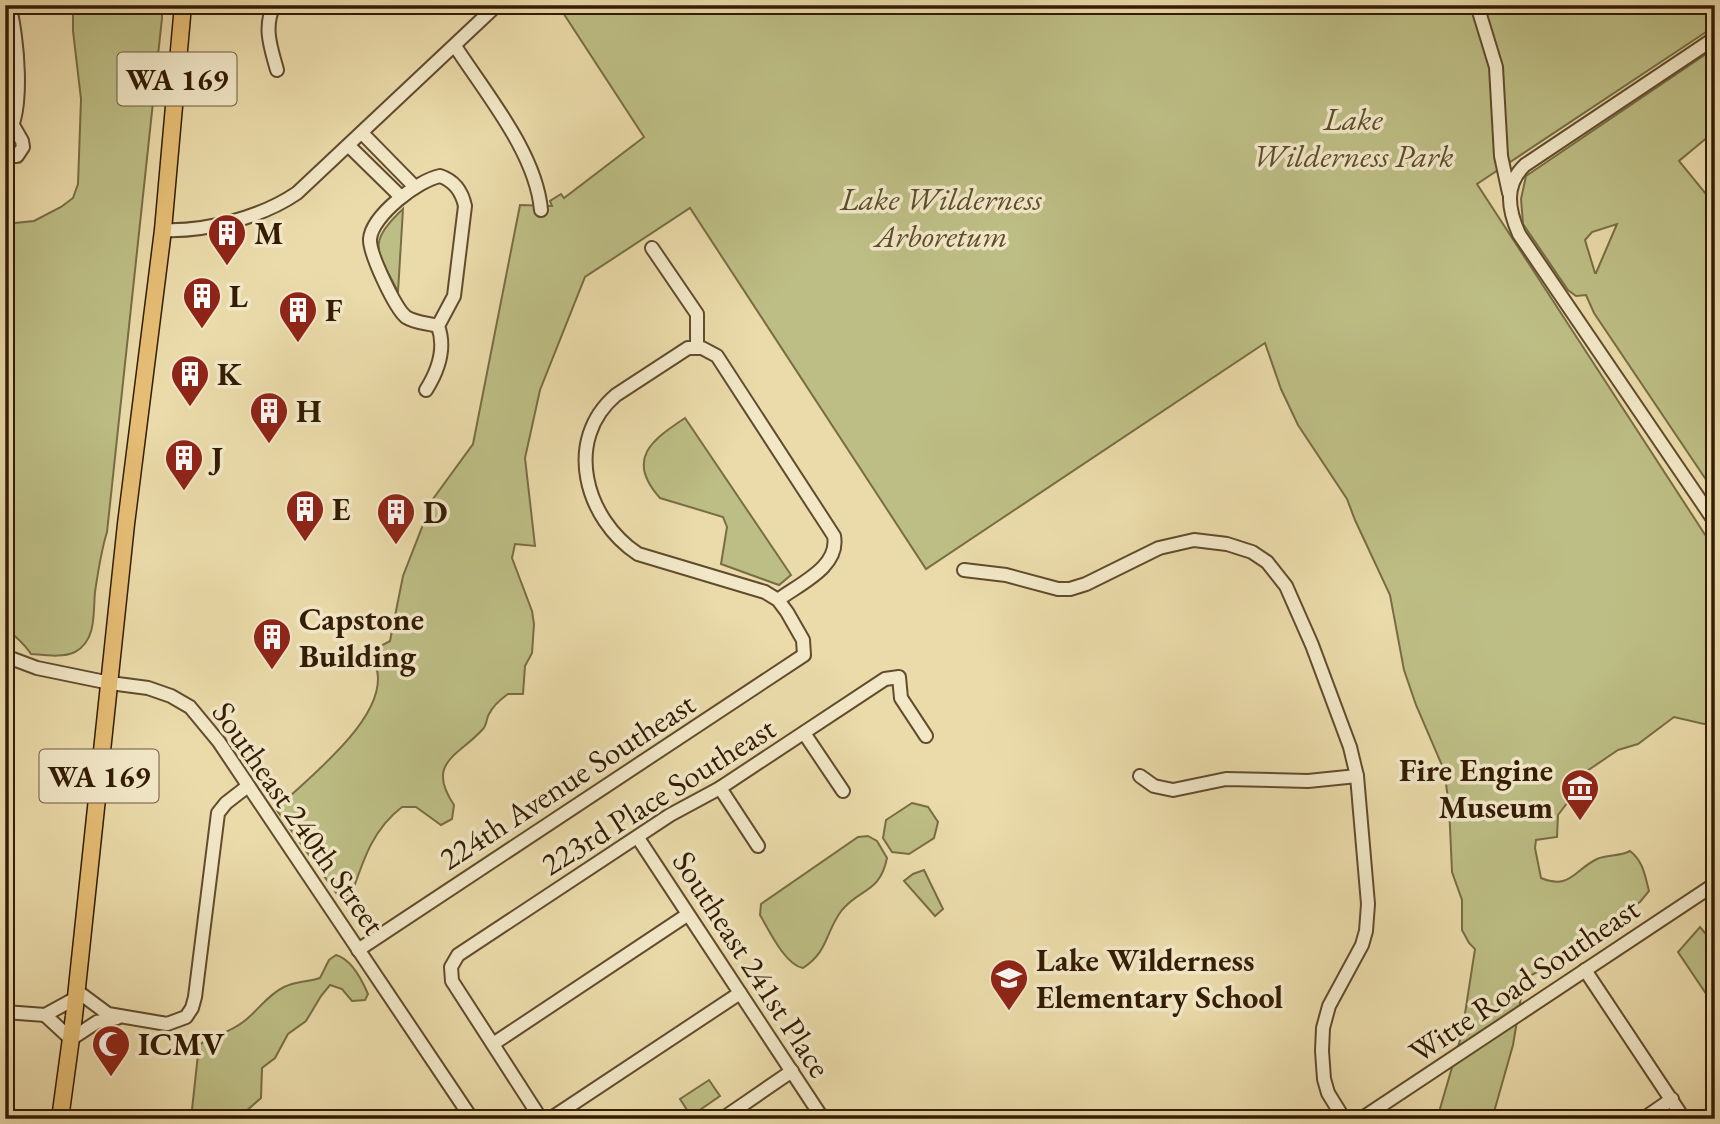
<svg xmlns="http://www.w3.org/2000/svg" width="1720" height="1124" font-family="'EB Garamond',serif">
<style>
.green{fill:#bdbe85;stroke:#786d44;stroke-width:2;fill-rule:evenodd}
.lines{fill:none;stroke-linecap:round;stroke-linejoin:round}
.minor-casing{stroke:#614c2d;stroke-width:16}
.major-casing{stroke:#331c03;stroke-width:19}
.minor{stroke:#f2e8c8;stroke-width:12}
.major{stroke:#e6be75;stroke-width:16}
.labels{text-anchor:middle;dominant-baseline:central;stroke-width:7;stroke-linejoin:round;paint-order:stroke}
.shield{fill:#f2e8c8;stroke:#6c593e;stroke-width:2}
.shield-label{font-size:30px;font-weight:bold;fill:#331c03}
.park-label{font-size:32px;font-style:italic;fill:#5c4d2a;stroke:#f2e8c8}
.poi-label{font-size:32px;font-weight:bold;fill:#331c03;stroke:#f2e8c8;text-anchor:start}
.street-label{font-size:32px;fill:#331c03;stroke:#f2e8c8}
</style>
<rect width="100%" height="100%" fill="#ebdbaa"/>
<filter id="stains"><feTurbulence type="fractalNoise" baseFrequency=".00286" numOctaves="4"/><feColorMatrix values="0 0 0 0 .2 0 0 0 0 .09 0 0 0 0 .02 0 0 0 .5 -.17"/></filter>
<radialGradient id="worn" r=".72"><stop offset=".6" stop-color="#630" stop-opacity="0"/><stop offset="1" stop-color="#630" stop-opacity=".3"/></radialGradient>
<g class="green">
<path d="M 73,5 L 162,5 L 162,18 L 107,532 C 101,551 98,572 95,592 C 93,612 97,640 75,652 C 62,658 45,655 31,654 C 23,641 14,637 5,626 L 5,224 L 34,221 L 61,207 L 73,198 L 78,184 L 81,99 L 73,31 Z"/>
<path d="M 558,5 L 1710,5 L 1715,13 L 1715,26 L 1477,184 L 1715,550 L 1715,723 L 1704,724 L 1674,717 L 1638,744 L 1618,750 L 1587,771 L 1582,776 L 1577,790 L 1558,815 L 1557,837 L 1536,840 L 1535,848 L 1541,878 C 1570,890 1574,870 1597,859 C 1608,854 1619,857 1630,851 C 1643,861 1645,875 1649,891 L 1640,902 L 1564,952 L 1545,968 L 1524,979 L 1513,1045 L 1492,1119 L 1437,1119 L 1462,1033 L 1475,949 L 1469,943 L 1462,930 L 1462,900 L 1452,872 L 1449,805 L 1444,770 L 1416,705 L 1404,670 L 1390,595 L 1355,520 L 1347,499 L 1298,425 L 1281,389 L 1265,343 L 926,569 L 690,208 L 585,277 L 540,390 L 525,458 L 535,546 L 515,544 L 512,558 L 532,611 L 534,624 L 532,653 L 525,666 L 523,694 L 508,694 C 501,699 493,706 489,714 C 486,719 487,725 483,729 C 459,756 425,762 454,805 L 452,819 L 441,825 L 416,807 L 402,807 C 372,830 363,861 351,896 L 337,894 L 276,809 C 307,779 379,724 378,678 C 378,668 373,661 368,653 L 390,641 L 403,576 L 433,499 L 473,444 L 520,205 L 552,206 L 550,201 L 561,194 L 564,198 L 644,137 Z"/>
<path d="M 1715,48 L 1715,131 L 1679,161 L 1715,205 L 1715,493 L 1594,313 L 1586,295 L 1576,296 L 1568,290 L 1523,224 L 1521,199 L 1526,176 ZM 1617,224 L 1596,273 L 1595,273 L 1585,240 L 1592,232 Z"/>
<path d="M 403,209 L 398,292 C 378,251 365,244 403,209 Z"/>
<path d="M 685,418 L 791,575 L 779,585 L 721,564 L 727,527 L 723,517 L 660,498 C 625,459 652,440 685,418 Z"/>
<path d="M 912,803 L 928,807 L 938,822 L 934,838 L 909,854 L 892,852 L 883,838 L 886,820 Z"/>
<path d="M 868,836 L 877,841 L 887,858 C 880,893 860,888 842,910 C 825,932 829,951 803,968 C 785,965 769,930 760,915 L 761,904 L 858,837 Z"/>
<path d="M 924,870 L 943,909 L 935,916 L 904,881 L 913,874 Z"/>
<path d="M 1700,927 L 1715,945 L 1715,1007 L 1678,952 Z"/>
<path d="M 336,955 C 351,959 362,980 368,994 L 365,1000 L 352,1001 L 342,989 L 330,985 L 321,996 L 306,1021 L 288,1034 L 275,1058 L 262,1068 L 261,1098 L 237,1119 L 191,1119 L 199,1045 C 212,1035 228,1034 243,1022 C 257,1012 267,995 284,987 C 296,981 308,982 320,978 L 329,960 Z"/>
<path d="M 709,1080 L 720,1096 L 691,1116 L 680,1099 Z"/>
</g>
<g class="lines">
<defs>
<g id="minor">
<path d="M 274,5 C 263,28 271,48 277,70"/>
<path d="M 1477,5 L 1496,67 L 1501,156 L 1509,193"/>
<path d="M 1715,38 L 1525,165 C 1504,185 1508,209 1519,234 L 1715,522"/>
<path d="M 455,46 C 486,94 536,153 541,210"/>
<path d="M 363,134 L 415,187"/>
<path d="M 5,137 C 26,118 17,32 9,5"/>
<path d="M 349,146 L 401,197"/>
<path d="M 5,156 L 17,156 L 23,147 L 22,141 L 14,127"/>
<path d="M 163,230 C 206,232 262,217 297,193 L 497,5"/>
<path d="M 652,248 L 697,314 L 697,347"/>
<path d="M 426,390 C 438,371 446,348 438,326 L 454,296 L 465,206 C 462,192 455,181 440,176 C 419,180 372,215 370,239 C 369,253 395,308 406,317 C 415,323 428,323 438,326"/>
<path d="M 964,570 L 1006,575 L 1058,589 L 1070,589 L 1086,584 L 1159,548 L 1194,540 L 1227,544 L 1252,552 L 1267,562 L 1286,586 L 1312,645 L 1350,747 L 1357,776 L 1368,904 L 1366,931 L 1362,945 L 1329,1006 L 1323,1028 L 1322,1051 L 1324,1079 L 1328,1093 L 1344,1119"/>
<path d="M 5,656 L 37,668 L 110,683 L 148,688 L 171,696 L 190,707 L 219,742 L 472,1119"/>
<path d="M 804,733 L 843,791"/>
<path d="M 1140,776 L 1154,786 L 1173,790 L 1226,779 L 1308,781 L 1357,776"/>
<path d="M 720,788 L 758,846"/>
<path d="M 638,838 L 823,1119"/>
<path d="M 358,950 L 804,655 L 803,640 L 787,612 L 778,600 L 765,592 L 638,554 C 585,519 563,440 616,395 L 688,348 L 702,348 L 717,356 L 834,536 C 840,567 799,584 778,600"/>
<path d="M 1585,970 L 1684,1119"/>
<path d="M 77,991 L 108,1014 L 167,1024 L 186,1017 L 192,1008 L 195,997 L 218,813 L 226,803 L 248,786"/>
<path d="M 5,1012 L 45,1015"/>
<path d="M 45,1015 L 71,1039 L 97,1022 L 117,1018"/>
<path d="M 45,1015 L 76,998"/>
<path d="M 493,1044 L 687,915"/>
<path d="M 541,1119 L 452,981 L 451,967 L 458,955 L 670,815 L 720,788 L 885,679 L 899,677 L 901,698 L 926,736"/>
<path d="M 550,1119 L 740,993"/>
<path d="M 722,1119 L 792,1071"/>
<path d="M 1361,1119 L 1715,884"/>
<path d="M 1643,1119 L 1672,1099"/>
</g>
<path id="major" d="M 60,1119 L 74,1016 L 126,524 L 163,230 L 183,5"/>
</defs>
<use href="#minor" class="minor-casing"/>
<use href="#major" class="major-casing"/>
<use href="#minor" class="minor"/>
<use href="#major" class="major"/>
</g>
<defs>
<symbol id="building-pin" viewBox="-11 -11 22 30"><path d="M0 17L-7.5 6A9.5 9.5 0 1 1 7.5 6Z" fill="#8f2418" stroke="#f2e8c8"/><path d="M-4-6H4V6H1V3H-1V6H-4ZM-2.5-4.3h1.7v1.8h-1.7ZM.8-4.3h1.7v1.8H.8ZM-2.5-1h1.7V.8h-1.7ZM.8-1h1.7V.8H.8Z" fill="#fff"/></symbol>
<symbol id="museum-pin" viewBox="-11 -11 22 30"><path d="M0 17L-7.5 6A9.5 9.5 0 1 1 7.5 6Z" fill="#8f2418" stroke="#f2e8c8"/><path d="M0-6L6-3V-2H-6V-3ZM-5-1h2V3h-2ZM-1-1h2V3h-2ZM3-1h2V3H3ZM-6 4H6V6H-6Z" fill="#fff"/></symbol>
<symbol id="school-pin" viewBox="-11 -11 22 30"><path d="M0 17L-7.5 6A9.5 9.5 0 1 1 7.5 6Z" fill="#8f2418" stroke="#f2e8c8"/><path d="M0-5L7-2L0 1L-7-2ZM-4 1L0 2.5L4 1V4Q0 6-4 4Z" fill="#fff"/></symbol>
<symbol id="mosque-pin" viewBox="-11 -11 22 30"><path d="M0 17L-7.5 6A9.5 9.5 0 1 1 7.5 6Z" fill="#8f2418" stroke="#f2e8c8"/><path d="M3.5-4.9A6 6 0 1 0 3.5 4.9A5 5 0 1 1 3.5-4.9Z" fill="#fff"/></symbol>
</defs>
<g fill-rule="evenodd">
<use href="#building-pin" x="205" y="211" width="44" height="60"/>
<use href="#building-pin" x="180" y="274" width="44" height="60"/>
<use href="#building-pin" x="276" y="288" width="44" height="60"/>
<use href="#building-pin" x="168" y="352" width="44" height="60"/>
<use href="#building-pin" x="247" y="389" width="44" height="60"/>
<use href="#building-pin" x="162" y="436" width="44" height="60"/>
<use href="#building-pin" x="283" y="487" width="44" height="60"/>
<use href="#building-pin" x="374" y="490" width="44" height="60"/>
<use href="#building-pin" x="250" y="615" width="44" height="60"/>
<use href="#museum-pin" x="1558" y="766" width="44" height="60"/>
<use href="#school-pin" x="987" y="956" width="44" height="60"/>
<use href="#mosque-pin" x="89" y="1022" width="44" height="60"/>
</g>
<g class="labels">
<g class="shield">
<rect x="117.5" y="52.5" width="119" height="53" rx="5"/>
<rect x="39.5" y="749.5" width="119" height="53" rx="5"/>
</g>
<g class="shield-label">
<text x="177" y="79">WA 169</text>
<text x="99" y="776">WA 169</text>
</g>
<g class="park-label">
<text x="1353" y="119">Lake<tspan x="1353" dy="37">Wilderness Park</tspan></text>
<text x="941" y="199">Lake Wilderness<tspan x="941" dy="37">Arboretum</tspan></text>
</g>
<g class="poi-label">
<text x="254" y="233">M</text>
<text x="229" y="296">L</text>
<text x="325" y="310">F</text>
<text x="217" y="374">K</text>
<text x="296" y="411">H</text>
<text x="211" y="458">J</text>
<text x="332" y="509">E</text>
<text x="423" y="512">D</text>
<text x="299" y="619">Capstone<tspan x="299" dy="37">Building</tspan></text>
<text x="1553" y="770" text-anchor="end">Fire Engine<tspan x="1553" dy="37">Museum</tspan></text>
<text x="1036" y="960">Lake Wilderness<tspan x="1036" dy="37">Elementary School</tspan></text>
<text x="138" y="1044">ICMV</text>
</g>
<g class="street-label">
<text transform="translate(567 781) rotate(-33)">224th Avenue Southeast</text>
<text transform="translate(658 796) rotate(-32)">223rd Place Southeast</text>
<text transform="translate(299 818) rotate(55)">Southeast 240th Street</text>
<text transform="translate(752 964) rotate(57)">Southeast 241st Place</text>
<text transform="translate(1524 980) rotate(-34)">Witte Road Southeast</text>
</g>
</g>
<rect width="1720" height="1124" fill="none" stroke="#ebdbaa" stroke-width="28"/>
<rect x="7" y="7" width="1706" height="1110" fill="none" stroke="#331c03" stroke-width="3.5"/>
<rect x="14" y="14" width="1692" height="1096" fill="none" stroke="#331c03" stroke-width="2"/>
<rect width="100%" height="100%" filter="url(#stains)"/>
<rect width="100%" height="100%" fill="url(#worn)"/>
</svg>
